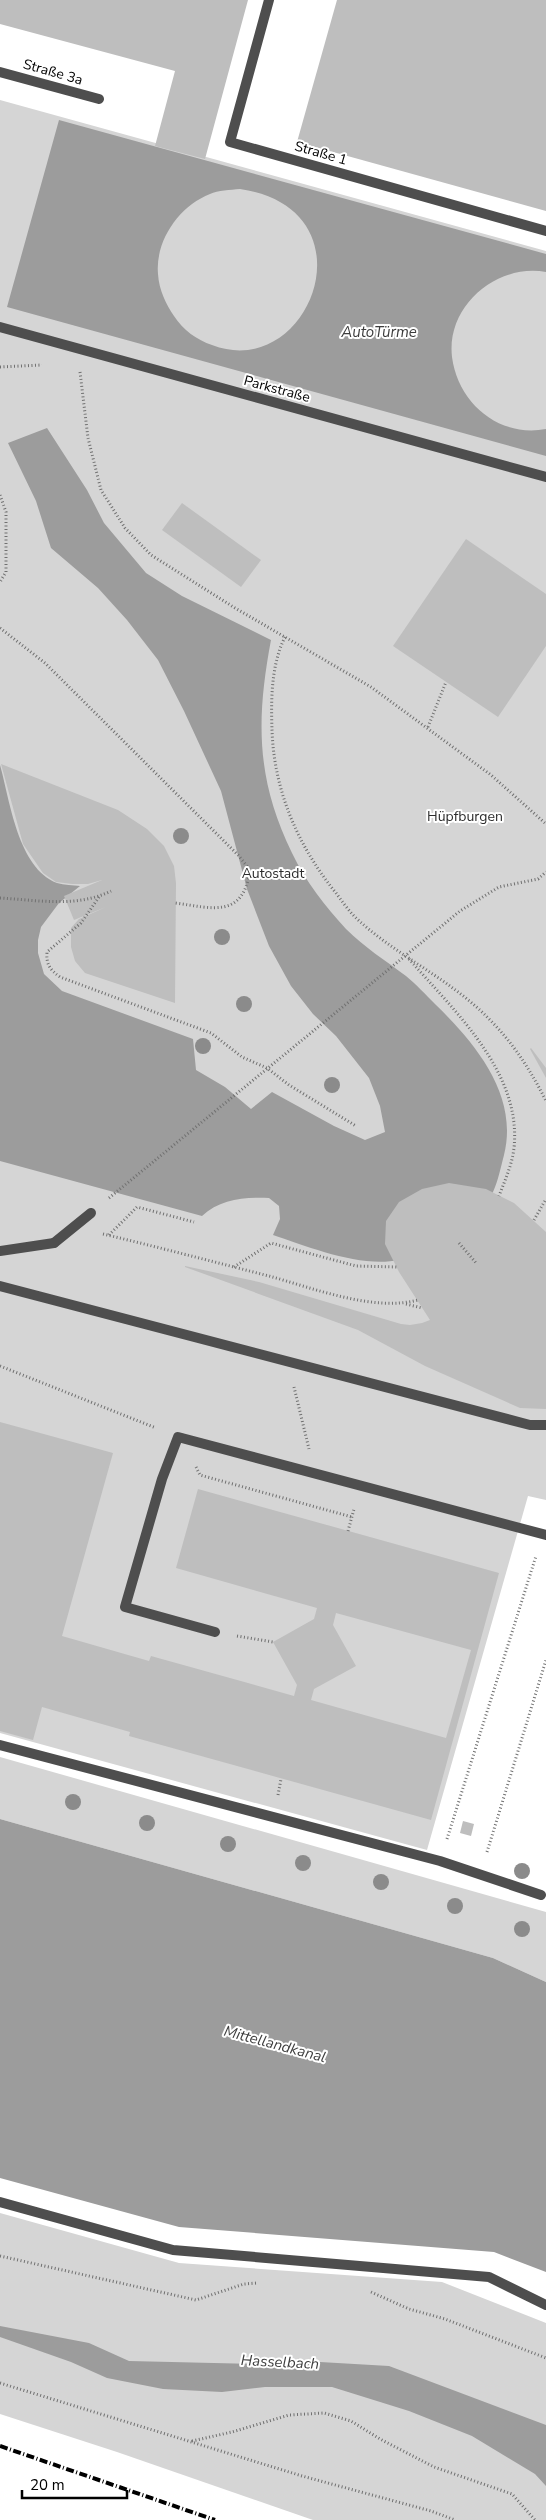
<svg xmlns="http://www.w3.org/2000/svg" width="546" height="2520" font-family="'Nunito Sans',sans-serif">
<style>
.green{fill:#d5d5d5}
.water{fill:#9c9c9c;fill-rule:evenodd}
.building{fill:#bebebe;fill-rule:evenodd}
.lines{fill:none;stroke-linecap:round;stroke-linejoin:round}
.path{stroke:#707070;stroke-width:3;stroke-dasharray:1 2.5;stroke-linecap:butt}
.service{stroke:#4e4e4e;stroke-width:10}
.pedestrian{stroke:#4e4e4e;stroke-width:10}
.minor{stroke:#4e4e4e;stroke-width:10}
.rail{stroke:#000;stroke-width:4;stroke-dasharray:8 2.5 1 2.5;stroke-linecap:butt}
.tree{fill:#8b8b8b}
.labels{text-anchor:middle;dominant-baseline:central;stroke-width:4;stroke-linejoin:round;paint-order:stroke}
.street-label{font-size:14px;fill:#000;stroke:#fff}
.park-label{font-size:14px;fill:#2c2c2c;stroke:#fff}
.water-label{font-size:15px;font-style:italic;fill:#3d3d3d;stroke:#fff}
</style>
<rect width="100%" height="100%" fill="#fff"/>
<g class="green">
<path d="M 0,100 L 546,251 L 546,1500 L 528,1496 L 427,1850 L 0,1733 Z"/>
<path d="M 0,1757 L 546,1912 L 546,1982 L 493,1958 L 0,1819 Z"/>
<path d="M 0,2213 L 179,2263 L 442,2282 L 546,2323 L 546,2520 L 313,2520 L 117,2452 L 0,2414 Z"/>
</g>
<g class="water">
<path d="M 59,120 L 546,254 L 546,272 C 498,263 446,305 452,357 C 458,403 499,438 546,429 L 546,456 L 7,307 ZM 240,189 C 376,209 310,383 212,345 C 197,340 183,330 174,316 C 166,304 159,290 158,274 C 155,241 179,206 210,194 C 218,190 230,190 240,189 Z"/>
<path d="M 47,428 L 87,490 L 104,523 L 146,573 L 182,596 L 271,640 C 256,720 256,779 292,853 C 306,882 325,906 346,929 C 364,947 386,961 406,976 C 416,984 426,995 435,1004 C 475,1043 519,1095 504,1155 C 500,1170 496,1193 485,1205 C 478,1211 467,1216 459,1222 C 446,1230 411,1257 399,1260 C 360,1268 309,1247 273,1235 L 280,1219 L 279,1206 L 269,1198 C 245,1197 220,1199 202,1216 L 0,1161 L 0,765 C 10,801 18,868 57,883 C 64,885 73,885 80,886 L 59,903 L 41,927 L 38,940 L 38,953 L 44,974 L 62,991 L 193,1039 L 196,1070 L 225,1087 L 251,1109 L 272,1092 L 334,1126 L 365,1140 L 385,1132 L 380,1106 L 369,1078 L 336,1036 L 313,1014 L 291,986 L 269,946 L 247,889 L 221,791 L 184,711 L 158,660 L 127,620 L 98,588 L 51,548 L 36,501 L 8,443 Z"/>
<path d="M 0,1819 L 493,1958 L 546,1982 L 546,2272 L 494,2252 L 179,2227 L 0,2178 Z"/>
<path d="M 0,2326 L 89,2343 L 129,2361 L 258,2364 L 320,2362 L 389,2366 L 546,2425 L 546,2486 L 535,2474 L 472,2436 L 409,2411 L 332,2387 L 265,2387 L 222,2392 L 163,2389 L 107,2378 L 71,2362 L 0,2337 Z"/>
</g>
<g class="building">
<path d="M 0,0 L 248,0 L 205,159 L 155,146 L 175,71 L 0,24 Z"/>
<path d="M 337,0 L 546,0 L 546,211 L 297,142 Z"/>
<path d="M 182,503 L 261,560 L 241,587 L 162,530 Z"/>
<path d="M 466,539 L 546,594 L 546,646 L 498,717 L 393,646 Z"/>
<path d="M 1,764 L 118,810 L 147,829 L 164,846 L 174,866 L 176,883 L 175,1003 L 85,973 L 75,961 L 71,947 L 71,928 L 79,919 L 106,907 L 74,920 L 64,896 L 102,880 L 88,884 L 72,884 L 56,882 L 43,873 L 23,844 Z"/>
<path d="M 531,1048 L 546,1068 L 546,1078 L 530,1049 Z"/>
<path d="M 449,1183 L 486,1189 L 514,1203 L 546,1232 L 546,1409 L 520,1408 L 425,1366 L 358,1330 L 185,1267 L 185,1266 L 259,1282 L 401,1324 L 410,1325 L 422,1323 L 430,1320 L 399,1272 L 385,1244 L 386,1221 L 399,1202 L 422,1189 Z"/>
<path d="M 0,1422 L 113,1453 L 62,1636 L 149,1661 L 151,1656 L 294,1696 L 297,1685 L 273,1642 L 314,1619 L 317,1608 L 176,1568 L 198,1489 L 499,1573 L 431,1820 L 129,1736 L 130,1732 L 42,1707 L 33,1740 L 0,1731 ZM 336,1613 L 471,1650 L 446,1738 L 311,1700 L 314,1689 L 356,1666 L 333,1625 Z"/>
<path d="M 463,1821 L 474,1824 L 471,1836 L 460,1833 Z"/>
</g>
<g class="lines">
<g class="path">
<path d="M 0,367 L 42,365"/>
<path d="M 80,372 L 88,438 L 101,490 L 125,528 L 151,555 L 235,608 L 371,687 L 491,775 L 546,824"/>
<path d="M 0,495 L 6,512 L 6,572 L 0,582"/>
<path d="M 0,628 L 45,663 L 239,856 L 250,870 C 243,919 213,908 175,903"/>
<path d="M 285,637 C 271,665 271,700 272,730 C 274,791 298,846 336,893 C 342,901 348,910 355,917 C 396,956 451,979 490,1020 C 514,1044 531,1071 546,1101"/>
<path d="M 428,727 L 446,682"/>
<path d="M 99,897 L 81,923 L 47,952 C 46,964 50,970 60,977 L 211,1033 L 242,1057 L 267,1068 L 289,1085 L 356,1126"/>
<path d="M 0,898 C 37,900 77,908 111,891"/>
<path d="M 409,959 C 454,1011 522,1072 514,1148 C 512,1165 505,1180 499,1196"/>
<path d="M 109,1198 L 460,911 L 499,887 L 538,879 L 546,872"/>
<path d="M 534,1220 L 546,1199"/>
<path d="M 103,1234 C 158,1247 214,1262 269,1276 C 313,1288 373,1312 418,1300"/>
<path d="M 109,1235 L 137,1207 L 194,1222"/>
<path d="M 459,1243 L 477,1264"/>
<path d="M 234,1267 L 271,1243 L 356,1266 L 397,1267"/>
<path d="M 406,1304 L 422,1308"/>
<path d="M 0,1366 L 156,1428"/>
<path d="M 294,1387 L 309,1449"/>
<path d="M 196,1467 L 200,1475 L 352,1517"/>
<path d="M 348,1531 L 354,1509"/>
<path d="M 237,1636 L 273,1642"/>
<path d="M 278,1795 L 281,1779"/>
<path d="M 447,1839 L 536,1556"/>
<path d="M 487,1852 L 546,1660"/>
<path d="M 0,2256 L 196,2300 L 244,2284 L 257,2283"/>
<path d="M 371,2292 L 409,2309 L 445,2319 L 546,2358"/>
<path d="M 0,2383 L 302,2476 L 431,2511 L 455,2520"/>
<path d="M 192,2441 L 232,2432 L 289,2415 L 324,2413 L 351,2421 L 380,2439 L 434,2467 L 512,2494 L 535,2520"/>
</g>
<g class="service">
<path d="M 54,1243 L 91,1213"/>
<path d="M 215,1632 L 125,1607 L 162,1479 L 178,1437 L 546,1535"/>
<path d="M 0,2202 L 173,2250 L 489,2277 L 546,2305"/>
</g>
<g class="pedestrian">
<path d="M 0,1251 L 54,1243"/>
<path d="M 0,1286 L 530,1425 L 546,1425"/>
<path d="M 0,1745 L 440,1861 L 541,1895"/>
</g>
<g class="minor">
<path d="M 269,0 L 230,142 L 546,231"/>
<path d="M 0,72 L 99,99"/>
<path d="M 0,327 L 546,477"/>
</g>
<path class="rail" d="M 0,2446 L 215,2520"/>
</g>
<g class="tree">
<circle cx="181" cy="836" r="8"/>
<circle cx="222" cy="937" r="8"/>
<circle cx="244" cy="1004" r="8"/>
<circle cx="203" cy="1046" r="8"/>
<circle cx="332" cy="1085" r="8"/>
<circle cx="73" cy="1802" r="8"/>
<circle cx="147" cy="1823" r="8"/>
<circle cx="228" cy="1844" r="8"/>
<circle cx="303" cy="1863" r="8"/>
<circle cx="522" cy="1871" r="8"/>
<circle cx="381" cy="1882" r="8"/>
<circle cx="455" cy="1906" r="8"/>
<circle cx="522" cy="1929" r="8"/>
</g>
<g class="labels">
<g class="street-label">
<text transform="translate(53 72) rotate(16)">Straße 3a</text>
<text transform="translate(321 153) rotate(16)">Straße 1</text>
<text transform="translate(277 389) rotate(15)">Parkstraße</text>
</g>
<g class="park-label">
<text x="465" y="816">Hüpfburgen</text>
<text x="273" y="873">Autostadt</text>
</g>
<g class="water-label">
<text x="379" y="332">AutoTürme</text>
<text transform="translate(275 2044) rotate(15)">Mittellandkanal</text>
<text transform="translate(280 2362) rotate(3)">Hasselbach</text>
</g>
</g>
<path d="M22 2490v8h105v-8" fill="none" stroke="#000000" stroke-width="2.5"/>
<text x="30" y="2490" font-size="15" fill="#000000" stroke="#ffffff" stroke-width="4" paint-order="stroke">20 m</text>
</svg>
